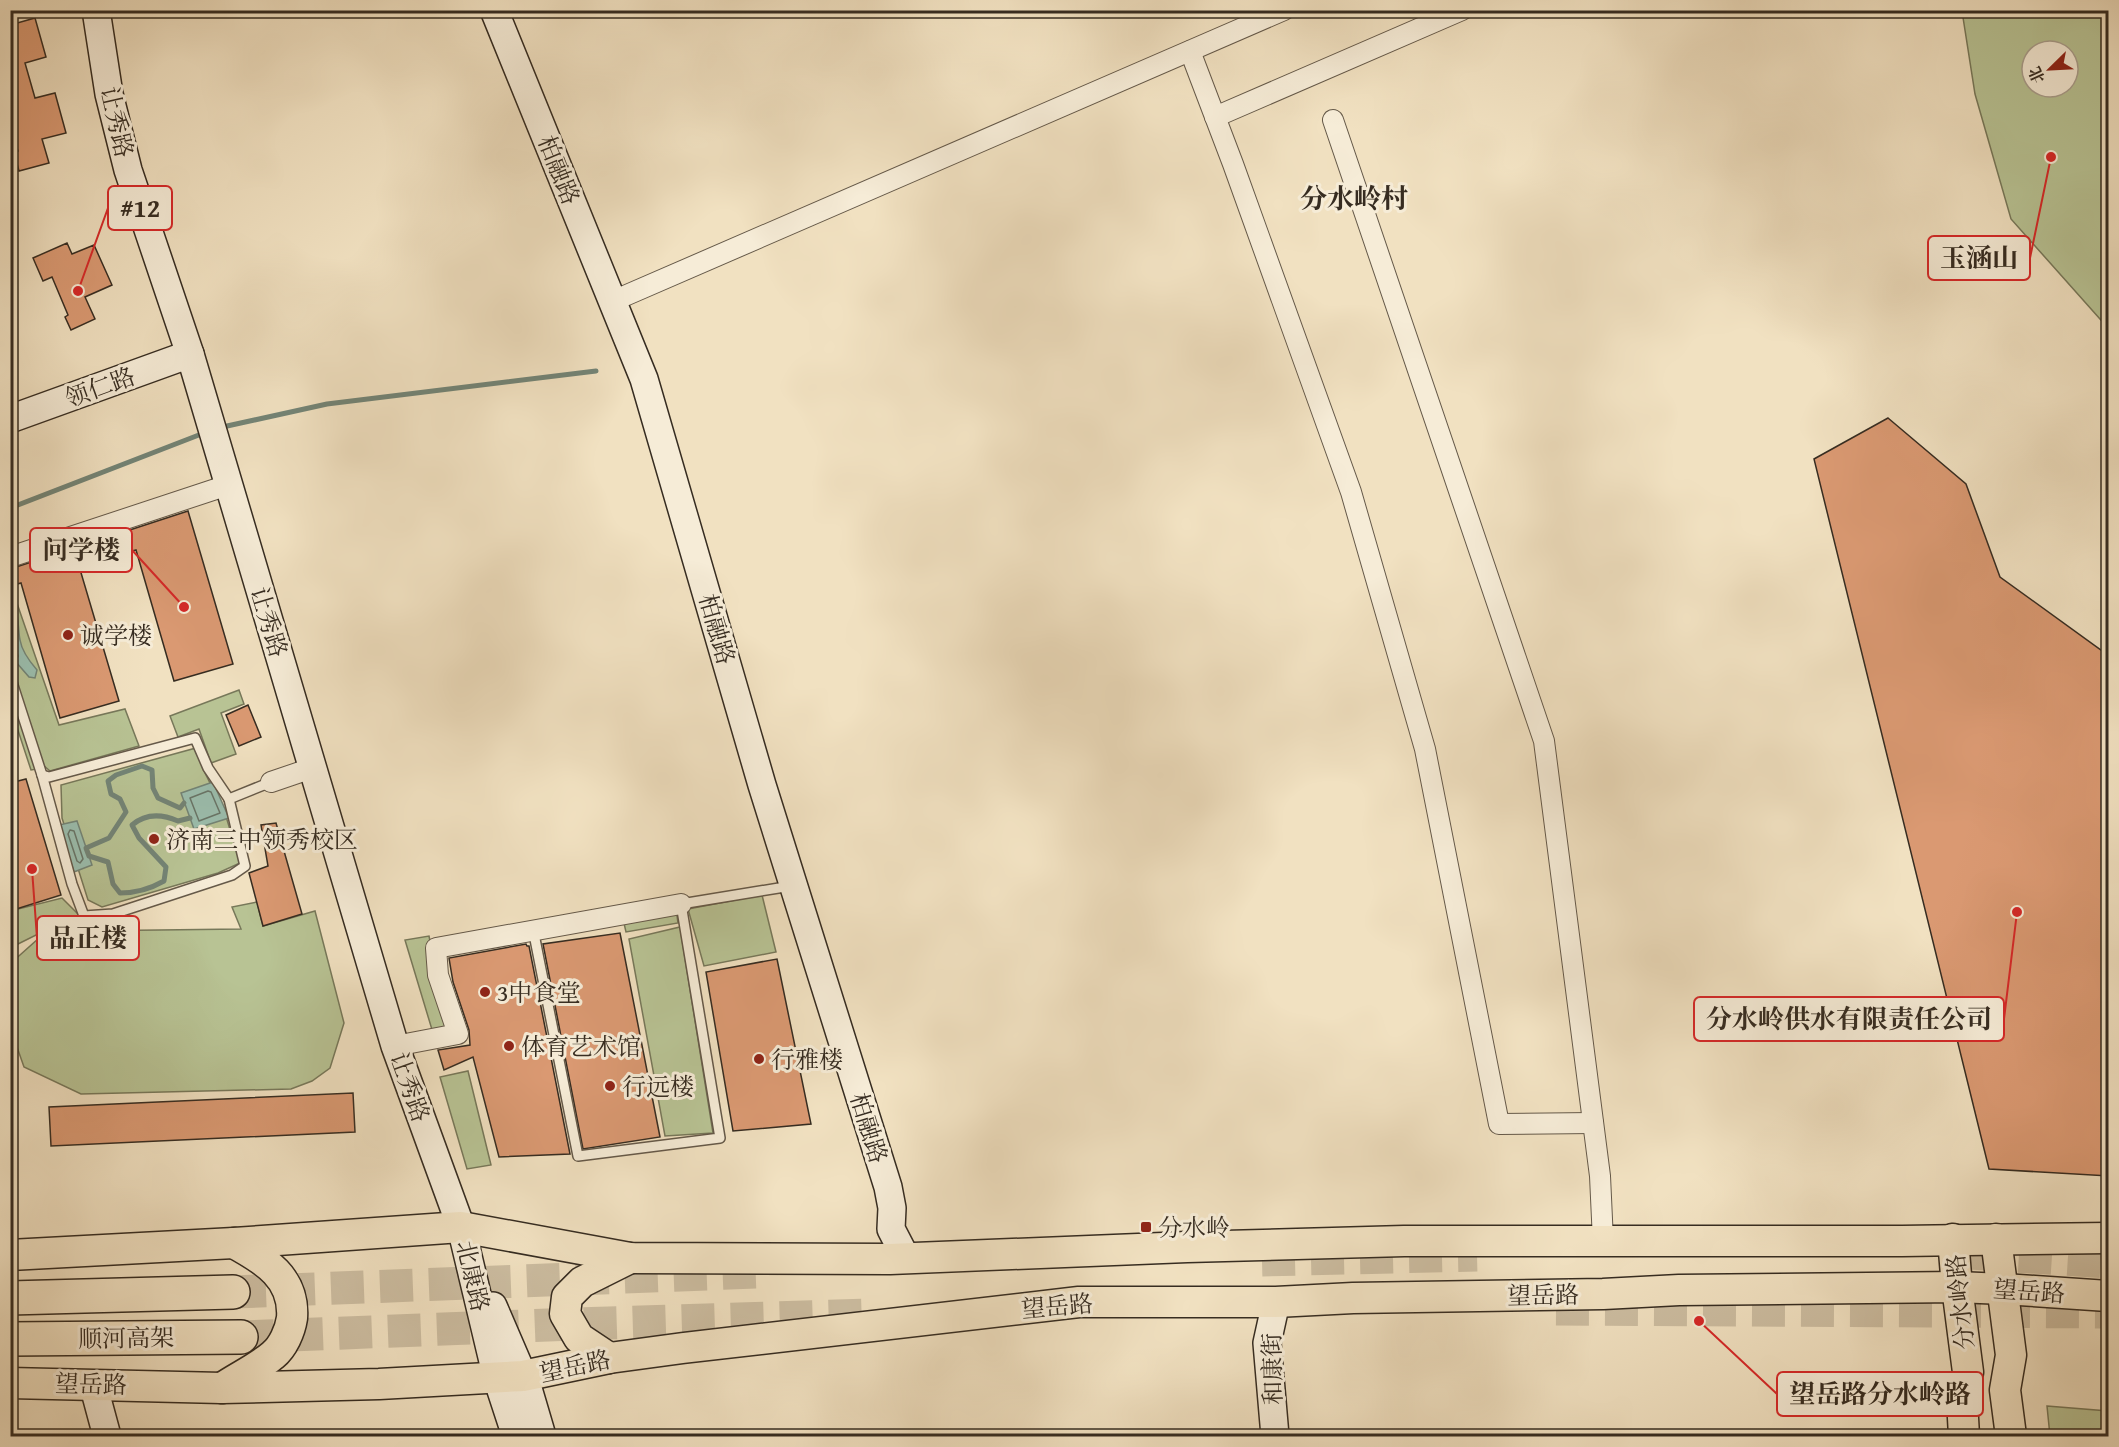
<svg xmlns="http://www.w3.org/2000/svg" width="2119" height="1447" font-family="'Gentium Book Plus','Noto Serif SC',serif">
<style>
.green{fill:#b8c394;stroke:#77785a;stroke-width:1.5;fill-rule:evenodd}
.water{fill:#9bbeae;stroke:#738476;stroke-width:1.5}
.lines{fill:none;stroke-linecap:round;stroke-linejoin:round}
.shore{stroke:#687568;stroke-width:1.5}
.stream{stroke:#738476;stroke-width:5}
.building{fill:#da9972;stroke:#362c21;stroke-width:1.5}
.highway-tunnel{stroke:#ccbda1;stroke-width:33;stroke-dasharray:33 16;stroke-linecap:butt}
.lane-casing{stroke:#655949;stroke-width:12}
.street-casing{stroke:#655949;stroke-width:22}
.secondary-casing{stroke:#362c21;stroke-width:30}
.primary-casing{stroke:#362c21;stroke-width:33}
.highway-casing{stroke:#362c21;stroke-width:36}
.lane{stroke:#f6ecd7;stroke-width:9}
.street{stroke:#f6ecd7;stroke-width:20}
.secondary{stroke:#f6ecd7;stroke-width:27}
.primary{stroke:#f1e1c1;stroke-width:30}
.highway{stroke:#f1e1c1;stroke-width:33}
.poi-dot{fill:#8f2418;stroke:#f6ecd7;stroke-width:2}
.labels{text-anchor:middle;dominant-baseline:central;stroke-width:6;stroke-linejoin:round;paint-order:stroke}
.street-label{font-size:24px;fill:#362c21;stroke:#f6ecd7}
.poi-label{font-size:24px;fill:#362c21;stroke:#f6ecd7;text-anchor:start}
.quarter-label{font-size:27px;font-weight:bold;fill:#362c21;stroke:#f6ecd7}
.leader{fill:none;stroke:#d62828;stroke-width:2}
.callout-dot{fill:#d62828;stroke:#f6ecd7;stroke-width:2}
.callout{fill:#f6ecd7;stroke:#d62828;stroke-width:2}
.callout-label{font-size:26px;text-anchor:middle;font-weight:bold;fill:#362c21}
</style>
<rect width="100%" height="100%" fill="#f1e1c1"/>
<filter id="stains"><feTurbulence type="fractalNoise" baseFrequency=".00333" numOctaves="4"/><feColorMatrix values="0 0 0 0 .2 0 0 0 0 .09 0 0 0 0 .02 0 0 0 .5 -.17"/></filter>
<radialGradient id="worn" r=".72"><stop offset=".6" stop-color="#630" stop-opacity="0"/><stop offset="1" stop-color="#630" stop-opacity=".3"/></radialGradient>
<g class="green">
<path d="M 1962,11 L 2108,11 L 2108,328 L 2011,219 L 1975,94 ZM 2032,51 L 2068,51 L 2068,87 L 2032,87 Z"/>
<path d="M 10,583 L 59,725 L 125,709 L 139,746 L 50,771 L 36,759 L 11,679 Z"/>
<path d="M 10,689 L 38,769 L 31,770 L 11,709 Z"/>
<path d="M 239,690 L 244,704 L 221,713 L 236,754 L 211,763 L 199,729 L 178,737 L 170,716 Z"/>
<path d="M 196,748 L 204,771 L 225,813 L 240,863 L 218,873 L 102,907 L 88,900 L 62,818 L 61,785 Z"/>
<path d="M 762,895 L 776,952 L 704,966 L 688,909 Z"/>
<path d="M 62,898 L 84,920 L 118,917 L 121,926 L 89,926 L 36,935 L 12,947 L 10,911 Z"/>
<path d="M 257,902 L 263,926 L 315,911 L 344,1023 L 330,1068 L 312,1081 L 291,1089 L 81,1094 L 24,1067 L 11,1030 L 11,963 L 38,939 L 76,931 L 241,929 L 232,907 Z"/>
<path d="M 676,909 L 678,923 L 626,932 L 623,919 Z"/>
<path d="M 680,927 L 713,1133 L 665,1136 L 629,939 Z"/>
<path d="M 429,936 L 447,1031 L 433,1033 L 405,940 Z"/>
<path d="M 468,1071 L 491,1165 L 467,1169 L 440,1077 Z"/>
<path d="M 2047,1406 L 2108,1411 L 2108,1436 L 2050,1436 Z"/>
</g>
<g class="water">
<path d="M 11,610 L 16,611 C 19,621 18,630 20,640 C 22,652 30,662 37,670 L 35,678 L 29,677 L 16,662 L 18,656 L 13,638 L 11,637 Z"/>
<path d="M 213,782 L 229,818 L 194,829 L 181,793 Z"/>
<path d="M 77,821 L 92,865 L 74,872 L 59,825 Z"/>
</g>
<g class="lines">
<g class="shore">
<path d="M 208,791 L 211,792 L 220,813 L 199,821 L 190,798 Z"/>
<path d="M 70,830 L 74,831 L 83,859 L 80,863 L 77,861 L 68,834 Z"/>
</g>
<g class="stream">
<path d="M 218,428 L 327,404 L 596,371"/>
<path d="M 10,508 L 204,433"/>
<path d="M 184,803 L 180,808 L 158,798 L 153,788 L 152,770 L 142,766 L 116,775 L 108,781 L 111,794 L 120,799 L 126,812 L 109,838 L 86,848 L 89,856 L 108,862 L 113,884 L 120,893 C 136,893 150,889 164,881 L 166,867 L 139,838 L 132,825 C 146,813 162,814 178,821 L 190,818"/>
</g>
</g>
<g class="building">
<path d="M 35,18 L 46,57 L 25,63 L 35,98 L 55,93 L 66,133 L 42,139 L 49,163 L 19,171 L 14,152 L 18,151 L 10,126 L 10,25 Z"/>
<path d="M 67,243 L 72,254 L 94,245 L 112,285 L 85,297 L 95,319 L 71,330 L 65,317 L 68,315 L 52,277 L 43,281 L 33,258 Z"/>
<path d="M 1888,418 L 1966,484 L 2000,577 L 2109,656 L 2109,1176 L 1989,1169 L 1814,459 Z"/>
<path d="M 188,511 L 233,664 L 174,681 L 136,550 L 79,566 L 119,701 L 60,718 L 21,583 L 10,586 L 10,569 Z"/>
<path d="M 248,705 L 261,737 L 239,746 L 226,715 Z"/>
<path d="M 26,779 L 61,895 L 10,911 L 10,783 Z"/>
<path d="M 276,823 L 302,914 L 263,926 L 249,873 L 268,866 L 261,825 Z"/>
<path d="M 620,933 L 660,1137 L 583,1149 L 543,944 Z"/>
<path d="M 526,944 L 527,946 L 529,946 L 570,1154 L 499,1157 L 473,1057 L 444,1070 L 438,1050 L 470,1045 L 469,1030 L 453,982 L 449,958 Z"/>
<path d="M 777,959 L 811,1124 L 733,1131 L 706,972 Z"/>
<path d="M 353,1093 L 355,1132 L 51,1146 L 49,1107 Z"/>
</g>
<g class="lines">
<g class="highway-tunnel">
<path d="M 1970,1253 L 2108,1262"/>
<path d="M 1262,1260 L 1477,1255"/>
<path d="M 233,1292 L 757,1272"/>
<path d="M 1556,1309 L 2108,1312"/>
<path d="M 241,1337 L 573,1324 L 869,1315"/>
</g>
<defs>
<g id="lane">
<path d="M 10,676 L 42,775 L 72,884 L 84,916 L 113,914 L 232,875 L 245,866 L 229,799"/>
<path d="M 42,775 L 49,777 L 195,738 L 208,768 L 229,799 L 271,782"/>
<path d="M 533,929 L 578,1156 L 720,1138 L 681,904 L 791,886"/>
</g>
<g id="street">
<path d="M 1190,51 L 1233,164 L 1351,492 L 1425,749 L 1499,1124 L 1593,1123"/>
<path d="M 1215,117 L 1462,10"/>
<path d="M 1333,120 L 1544,741 L 1600,1176 L 1603,1241"/>
<path d="M 613,301 L 1284,10"/>
<path d="M 10,557 L 228,485"/>
<path d="M 271,782 L 312,768"/>
<path d="M 395,1046 L 458,1034 L 438,975 L 436,948 L 681,904"/>
</g>
<g id="secondary">
<path d="M 96,10 L 109,94 L 128,170 L 190,354 L 395,1046 L 461,1227 L 497,1378 L 516,1436"/>
<path d="M 494,10 L 644,379 L 762,785 L 888,1187 L 892,1208 L 891,1229 L 906,1258"/>
<path d="M 10,419 L 190,354"/>
<path d="M 493,1306 L 527,1385 L 542,1436"/>
<path d="M 93,1384 L 107,1436"/>
<path d="M 1275,1436 L 1267,1343 L 1276,1302"/>
</g>
<g id="primary">
<path d="M 1953,1239 L 1957,1287 L 1968,1372 L 1962,1400 L 1964,1436"/>
<path d="M 1996,1239 L 2011,1355 L 2005,1390 L 2011,1436"/>
<path d="M 10,1255 L 234,1243 L 461,1227 L 630,1258 L 890,1259 L 1187,1247 L 1404,1241 L 1902,1241 L 2108,1238"/>
<path d="M 609,1358 L 579,1338 L 565,1314 L 567,1297 L 582,1282 L 630,1258"/>
<path d="M 10,1383 L 222,1388 L 379,1384 L 523,1376 L 609,1358 L 683,1348 L 1079,1302 L 1276,1302 L 1353,1298 L 1603,1294 L 1679,1290 L 1957,1287 L 2004,1289 L 2108,1296"/>
<path d="M 222,1388 C 238,1377 258,1368 273,1355 C 283,1347 290,1331 292,1318 C 295,1278 265,1260 234,1243"/>
</g>
<g id="highway">
<path d="M 10,1298 L 233,1292"/>
<path d="M 10,1339 L 241,1337"/>
</g>
</defs>
<use href="#lane" class="lane-casing"/>
<use href="#street" class="street-casing"/>
<use href="#secondary" class="secondary-casing"/>
<use href="#primary" class="primary-casing"/>
<use href="#highway" class="highway-casing"/>
<use href="#lane" class="lane"/>
<use href="#street" class="street"/>
<use href="#secondary" class="secondary"/>
<use href="#primary" class="primary"/>
<use href="#highway" class="highway"/>
</g>
<g class="poi-dot">
<circle cx="68" cy="635" r="6"/>
<circle cx="154" cy="839" r="6"/>
<circle cx="485" cy="992" r="6"/>
<circle cx="509" cy="1046" r="6"/>
<circle cx="759" cy="1059" r="6"/>
<circle cx="610" cy="1086" r="6"/>
<rect x="1140" y="1221" width="12" height="12" rx="3"/>
</g>
<g class="labels">
<g class="street-label">
<text transform="translate(117 122) rotate(77)">让秀路</text>
<text transform="translate(559 170) rotate(68)">柏融路</text>
<text transform="translate(100 387) rotate(-20)">领仁路</text>
<text transform="translate(269 622) rotate(73)">让秀路</text>
<text transform="translate(717 629) rotate(74)">柏融路</text>
<text transform="translate(410 1087) rotate(70)">让秀路</text>
<text transform="translate(869 1128) rotate(73)">柏融路</text>
<text transform="translate(473 1276) rotate(77)">北康路</text>
<text transform="translate(2029 1291) rotate(4)">望岳路</text>
<text transform="translate(1543 1295) rotate(-1)">望岳路</text>
<text transform="translate(1960 1302) rotate(-96)">分水岭路</text>
<text transform="translate(1057 1306) rotate(-5)">望岳路</text>
<text transform="translate(126 1338) rotate(-1)">顺河高架</text>
<text transform="translate(575 1366) rotate(-12)">望岳路</text>
<text transform="translate(1272 1369) rotate(-91)">和康街</text>
<text transform="translate(91 1384) rotate(1)">望岳路</text>
</g>
<g class="poi-label">
<text x="80" y="635">诚学楼</text>
<text x="166" y="839">济南三中领秀校区</text>
<text x="497" y="992">3中食堂</text>
<text x="521" y="1046">体育艺术馆</text>
<text x="771" y="1059">行雅楼</text>
<text x="622" y="1086">行远楼</text>
<text x="1158" y="1227">分水岭</text>
</g>
<g class="quarter-label">
<text x="1354" y="198">分水岭村</text>
</g>
</g>
<path class="leader" d="M78 291L108 208M2051 157L2030 258M184 607L132 550M32 869L37 938M2017 912L2004 1019M1699 1321L1777 1394"/>
<g class="callout-dot">
<circle cx="78" cy="291" r="6"/>
<circle cx="2051" cy="157" r="6"/>
<circle cx="184" cy="607" r="6"/>
<circle cx="32" cy="869" r="6"/>
<circle cx="2017" cy="912" r="6"/>
<circle cx="1699" cy="1321" r="6"/>
</g>
<g class="callout">
<rect x="108" y="186" width="64" height="44" rx="6"/>
<rect x="1928" y="236" width="102" height="44" rx="6"/>
<rect x="30" y="528" width="102" height="44" rx="6"/>
<rect x="37" y="916" width="102" height="44" rx="6"/>
<rect x="1694" y="997" width="310" height="44" rx="6"/>
<rect x="1777" y="1372" width="206" height="44" rx="6"/>
</g>
<g class="callout-label">
<text x="140" y="217">#12</text>
<text x="1979" y="267">玉涵山</text>
<text x="81" y="559">问学楼</text>
<text x="88" y="947">品正楼</text>
<text x="1849" y="1028">分水岭供水有限责任公司</text>
<text x="1880" y="1403">望岳路分水岭路</text>
</g>
<rect width="2119" height="1447" fill="none" stroke="#f1e1c1" stroke-width="36"/>
<rect x="12" y="12" width="2095" height="1423" fill="none" stroke="#362c21" stroke-width="3"/>
<rect x="18" y="18" width="2083" height="1411" fill="none" stroke="#362c21" stroke-width="1.5"/>
<g transform="translate(2050 69) rotate(246)"><circle r="28" fill="#f6ecd7" stroke="#a99f8e" stroke-width="1.5"/>
<path d="M0-4.5L10 22L0 15L-10 22Z" fill="#8f2418"/>
<text y="-9" font-size="16" font-weight="bold" text-anchor="middle" fill="#362c21">北</text>
</g>
<rect width="100%" height="100%" filter="url(#stains)"/>
<rect width="100%" height="100%" fill="url(#worn)"/>
</svg>
